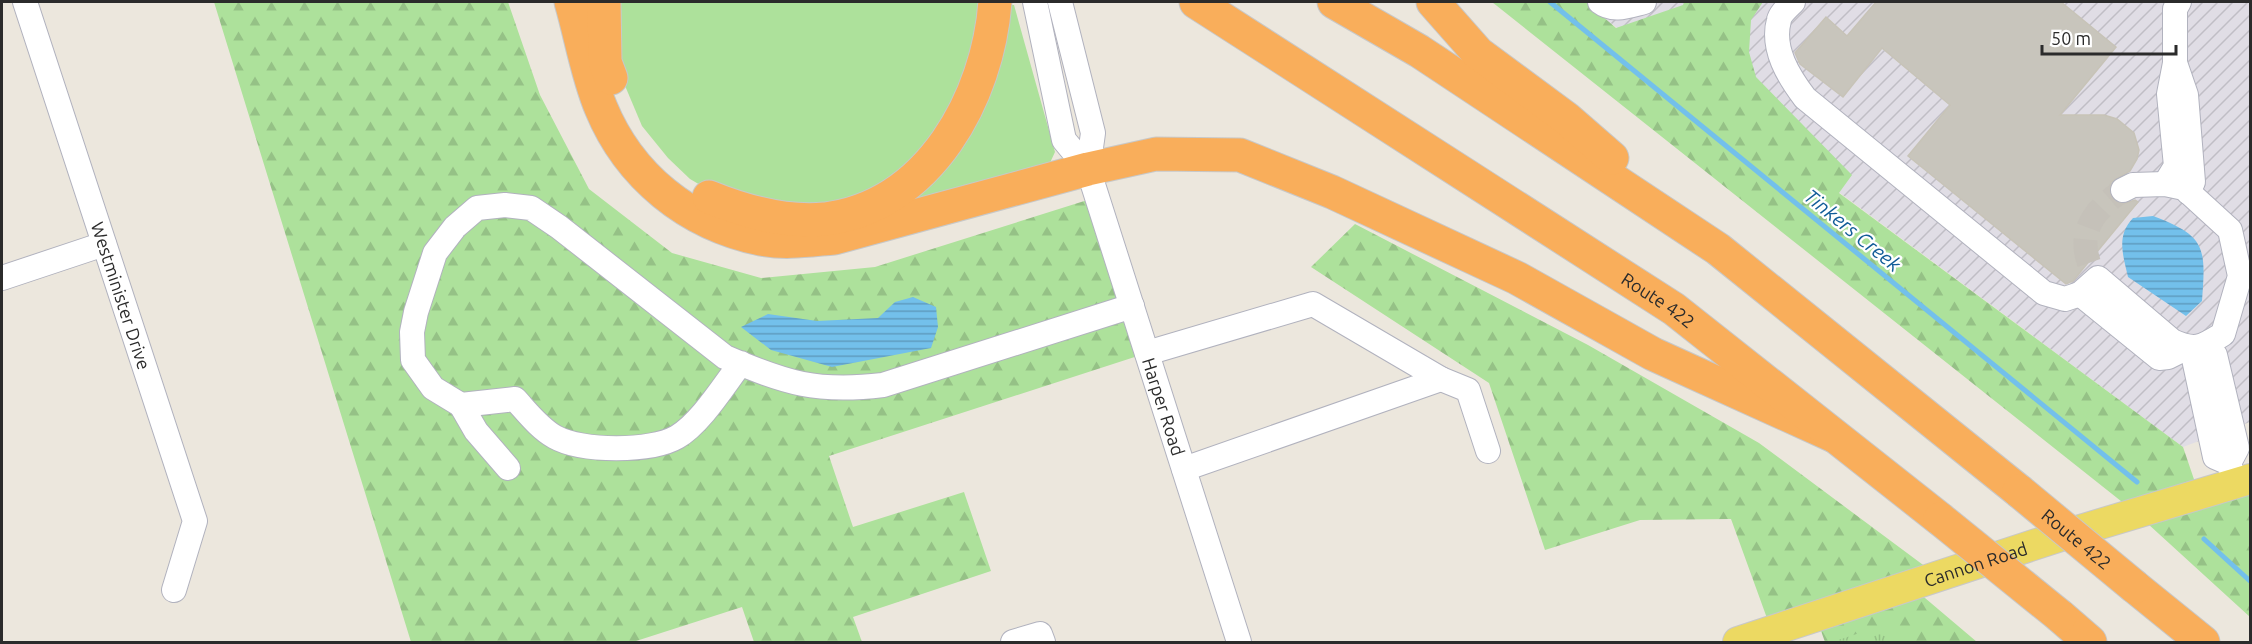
<svg xmlns="http://www.w3.org/2000/svg" width="2252" height="644" font-family="Ubuntu,sans-serif">
<style>
.industrial{fill:url(#industrial-furrows)}
.grass{fill:#ade19b}
.forest{fill:url(#forest-firs)}
.park{fill:url(#park-tufts)}
.water{fill:url(#water-rules)}
.lines{fill:none;stroke-linecap:round;stroke-linejoin:round}
.stream{stroke:#73c0eb;stroke-width:5}
.building{fill:#c8c5bc;stroke:#c7c3b7;stroke-width:1.5}
.minor-tunnel{stroke:#c5c1b9;stroke-width:24;stroke-dasharray:24 12;stroke-linecap:butt}
.minor-casing{stroke:#b1b2be;stroke-width:26}
.major-casing{stroke:#c8c8c8;stroke-width:32}
.highway-casing{stroke:#c8c8c8;stroke-width:35}
.minor{stroke:#fff;stroke-width:24}
.major{stroke:#ecd962;stroke-width:30}
.highway{stroke:#f9ae5b;stroke-width:33}
.highway-bridge-casing{stroke:#c8c8c8;stroke-width:35;stroke-linecap:butt}
.highway-bridge{stroke:#f9ae5b;stroke-width:33}
.labels{text-anchor:middle;dominant-baseline:central;stroke-width:4.5;stroke-linejoin:round;paint-order:stroke}
.street-label{font-size:18px;fill:#2b2b2b;stroke:#fff}
.water-label{font-size:20px;font-style:italic;fill:#125d98;stroke:#fff}
</style>
<defs>
<pattern id="industrial-furrows" width="10" height="10" patternUnits="userSpaceOnUse" patternTransform="scale(1.5)"><rect width="10" height="10" fill="#e0dde5"/><path d="M-1 1l2-2M0 10L10 0M9 11l2-2" fill="none" stroke="#c0bec5"/></pattern>
<pattern id="forest-firs" width="22" height="20" patternUnits="userSpaceOnUse" patternTransform="scale(1.5)"><rect width="22" height="20" fill="#ade19b"/><path d="M5 1l3.5 6h-7zM16 11l3.5 6h-7z" fill="#95c186"/></pattern>
<pattern id="park-tufts" width="24" height="20" patternUnits="userSpaceOnUse" patternTransform="scale(1.5)"><rect width="24" height="20" fill="#ade19b"/><path d="M3 7l-1-3M5 7V3M7 7l1-3M15 17l-1-3M17 17v-4M19 17l1-3" fill="none" stroke="#95c186"/></pattern>
<pattern id="water-rules" width="6" height="5" patternUnits="userSpaceOnUse" patternTransform="scale(1.5)"><rect width="6" height="5" fill="#73c0eb"/><path d="M0 2.5h6" fill="none" stroke="#5f9cbf"/></pattern>
</defs>
<rect width="100%" height="100%" fill="#ece7dd"/>
<path class="industrial" d="M 1586,2 L 2250,2 L 2250,422 L 2183,447 L 1608,21 Z"/>
<g class="grass">
<path d="M 619,2 L 987,2 L 974,73 L 917,169 L 823,211 L 719,196 L 690,179 L 668,158 L 642,126 L 623,81 L 615,37 Z"/>
<path d="M 1005,5 L 1014,5 L 1055,152 L 1049,165 L 901,205 L 939,176 L 973,131 L 997,74 Z"/>
</g>
<g class="forest">
<path d="M 214,2 L 508,2 L 540,95 L 589,189 L 672,253 L 761,278 L 875,267 L 1097,197 L 1147,353 L 829,456 L 853,527 L 964,492 L 991,571 L 853,617 L 862,642 L 754,642 L 742,607 L 633,642 L 411,642 Z"/>
<path d="M 1492,2 L 1586,2 L 1616,28 L 1683,5 L 1684,2 L 1763,2 L 1751,20 L 1749,52 L 1756,77 L 1852,175 L 1839,193 L 2183,447 L 2199,494 L 2250,479 L 2250,617 L 2136,513 Z"/>
<path d="M 1355,224 L 1588,345 L 1759,443 L 1938,576 L 1912,587 L 1977,642 L 1825,642 L 1816,617 L 1772,632 L 1731,519 L 1640,520 L 1545,550 L 1489,383 L 1311,267 Z"/>
</g>
<path class="park" d="M 1884,625 L 1904,642 L 1831,642 L 1832,642 Z"/>
<g class="water">
<path d="M 2153,216 C 2206,236 2206,247 2202,301 L 2186,316 L 2128,277 C 2123,255 2116,236 2133,218 Z"/>
<path d="M 913,297 L 936,307 L 938,327 L 931,348 L 832,367 L 771,350 L 741,327 L 768,314 L 817,321 L 878,318 L 895,302 Z"/>
</g>
<g class="lines">
<g class="stream">
<path d="M 1550,2 L 2137,482"/>
<path d="M 2204,539 L 2250,581"/>
</g>
</g>
<path class="building" d="M 1876,2 L 2061,2 L 2116,47 L 2060,115 L 2104,115 L 2117,119 L 2134,133 L 2139,150 L 2137,159 L 2130,171 L 2111,182 L 2109,190 L 2116,202 L 2123,204 L 2135,200 L 2138,202 L 2073,281 L 2066,284 L 1908,156 L 1950,105 L 1882,48 L 1843,97 L 1800,64 L 1795,53 L 1826,17 L 1847,36 Z"/>
<g class="lines">
<path class="minor-tunnel" d="M 2089,263 C 2077,229 2097,208 2123,190"/>
<defs>
<g id="minor">
<path id="s1" d="M 25,2 L 195,521 L 174,590"/>
<path id="s2" d="M 1035,2 L 1064,140 L 1088,169 L 1239,642"/>
<path d="M 1060,2 L 1093,133 L 1088,169"/>
<path d="M 1600,2 C 1613,12 1628,6 1644,2"/>
<path d="M 1793,2 C 1788,7 1780,14 1779,20 C 1771,49 1789,77 1805,98 L 2044,293 L 2065,299 L 2080,294"/>
<path d="M 2175,63 L 2175,9 L 2179,2"/>
<path d="M 2165,184 L 2176,166 L 2169,94 L 2175,63 L 2186,95 L 2193,182 L 2188,192"/>
<path d="M 2123,190 L 2133,185 L 2165,184 L 2184,188 L 2230,230 L 2240,276 L 2223,334 C 2202,347 2196,352 2172,341 L 2098,278 L 2080,294 L 2159,358 L 2168,357 L 2186,348"/>
<path d="M 2,278 L 104,244"/>
<path d="M 1147,353 L 1313,304 L 1441,379 L 1184,469"/>
<path d="M 741,363 C 724,385 701,423 677,437 C 651,452 582,452 555,437 C 539,428 527,412 515,399 L 461,405 L 433,388 L 413,360 L 412,332 L 416,312 L 435,253 L 455,227 L 477,208 L 505,205 L 531,208 L 559,227 L 725,357 C 786,383 816,393 883,385 L 1132,306"/>
<path d="M 1441,379 L 1468,390 L 1488,451"/>
<path d="M 461,405 L 476,431 L 508,468"/>
<path d="M 2229,463 L 2237,448 L 2215,355 L 2202,347 L 2194,359 L 2215,457 L 2229,463 L 2235,483"/>
<path d="M 1013,642 L 1040,634 L 1043,642"/>
</g>
<g id="major">
<path id="s3" d="M 1738,642 L 2067,534 L 2250,479"/>
</g>
<g id="highway">
<path d="M 571,2 C 581,36 587,75 601,108 C 629,176 688,224 761,239 C 785,244 810,240 834,238 L 1088,169 L 1156,154 L 1240,155 L 1332,192 L 1517,278 L 1653,354 L 1834,436"/>
<path d="M 604,2 L 605,62 L 611,78"/>
<path id="s4" d="M 1196,2 L 1674,309 L 1940,519"/>
<path d="M 1334,2 L 1419,51 L 1718,249 L 2019,491"/>
<path d="M 1433,2 L 1478,53 L 1566,118 L 1612,158"/>
<path d="M 709,197 C 746,212 785,223 825,219 C 930,206 988,97 995,2"/>
<path d="M 2135,587 L 2203,642"/>
<path d="M 2060,616 L 2090,642"/>
</g>
</defs>
<use href="#minor" class="minor-casing"/>
<use href="#major" class="major-casing"/>
<use href="#highway" class="highway-casing"/>
<use href="#minor" class="minor"/>
<use href="#major" class="major"/>
<use href="#highway" class="highway"/>
<defs>
<g id="highway-bridge">
<path id="s5" d="M 2019,491 L 2135,587"/>
<path d="M 1940,519 L 2060,616"/>
</g>
</defs>
<use href="#highway-bridge" class="highway-bridge-casing"/>
<use href="#highway-bridge" class="highway-bridge"/>
</g>
<g class="labels">
<g class="street-label">
<text stroke="none"><textPath href="#s1" startOffset="309">Westminister Drive</textPath></text>
<text stroke="none"><textPath href="#s4" startOffset="550">Route 422</textPath></text>
<text stroke="none"><textPath href="#s2" startOffset="428">Harper Road</textPath></text>
<text stroke="none"><textPath href="#s5" startOffset="75">Route 422</textPath></text>
<text stroke="none"><textPath href="#s3" startOffset="250">Cannon Road</textPath></text>
</g>
<g class="water-label">
<text transform="translate(1853 230) rotate(39)">Tinkers Creek</text>
</g>
</g>
<rect width="2252" height="644" fill="none" stroke="#2b2b2b" stroke-width="6"/>
<path d="M2042 45v9h134v-9" fill="none" stroke="#2b2b2b" stroke-width="3"/>
<text x="2051" y="45" font-size="18" fill="#2b2b2b" stroke="#ffffff" stroke-width="4.5" paint-order="stroke">50 m</text>
</svg>
